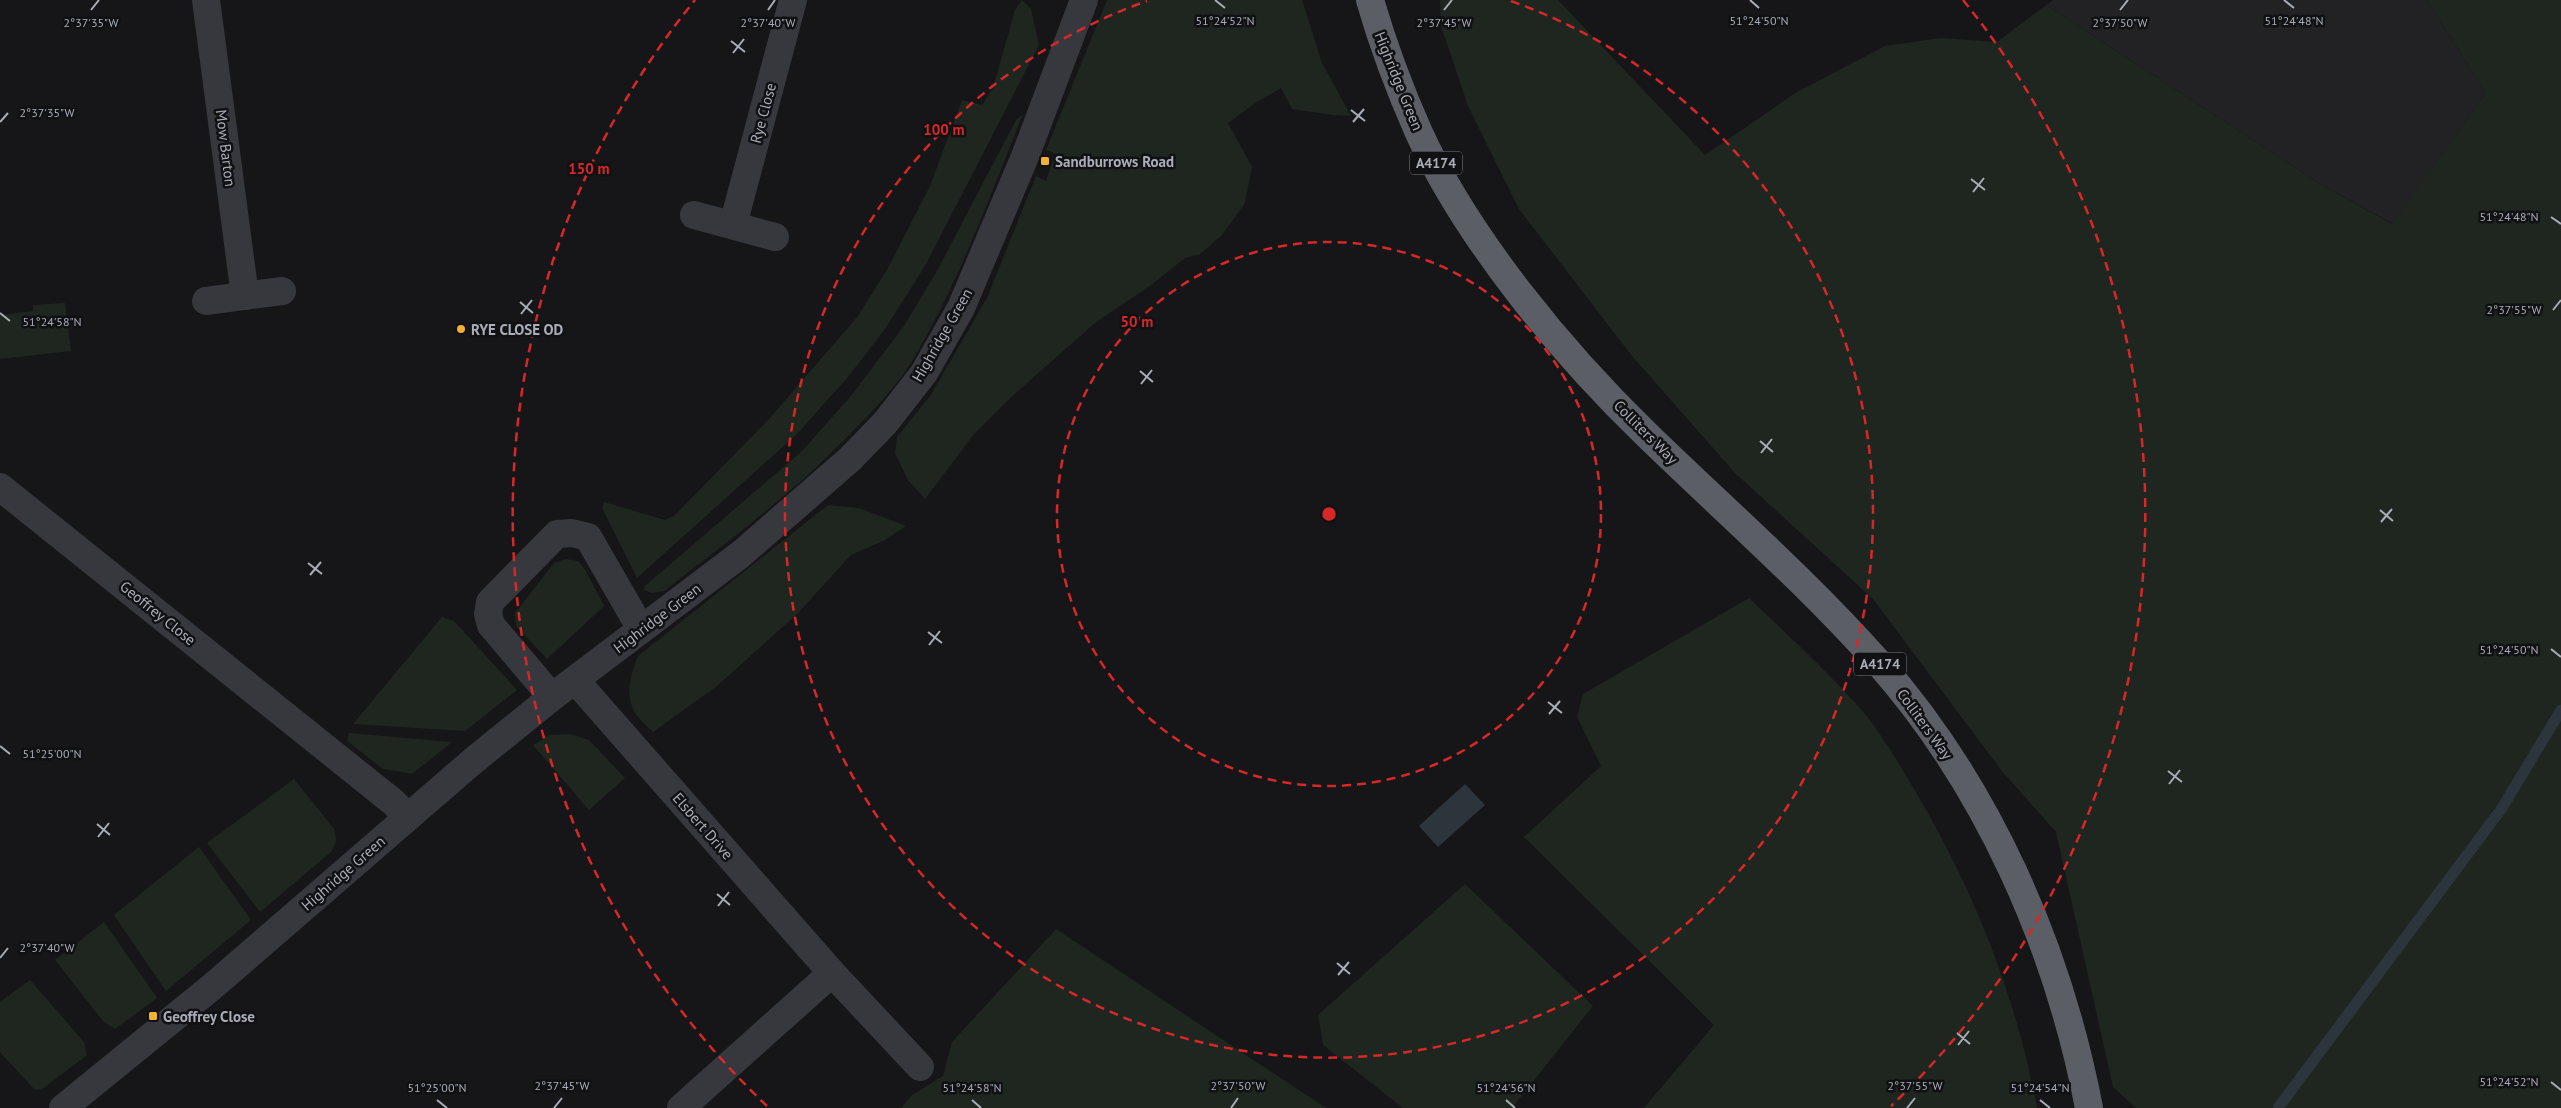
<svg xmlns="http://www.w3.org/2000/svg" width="2561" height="1108" font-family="'PT Sans',sans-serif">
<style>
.built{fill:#222225}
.green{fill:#1e261f}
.water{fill:#2c353c}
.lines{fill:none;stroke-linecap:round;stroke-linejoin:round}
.stream{stroke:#2c353c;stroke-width:11}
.minor{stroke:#37383d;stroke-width:28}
.trunk{stroke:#5b5e65;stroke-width:28}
.ticks{fill:none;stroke:#a8adb8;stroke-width:2}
.ring{fill:none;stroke:#d62828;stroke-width:2.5;stroke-dasharray:9 6}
.poi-dot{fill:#f2b134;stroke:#111113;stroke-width:2}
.labels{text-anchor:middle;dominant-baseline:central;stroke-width:5;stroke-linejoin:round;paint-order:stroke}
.shield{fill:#111113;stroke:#7b7e86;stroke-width:1}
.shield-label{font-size:14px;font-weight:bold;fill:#a8adb8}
.street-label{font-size:15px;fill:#a8adb8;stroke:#111113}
.poi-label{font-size:15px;font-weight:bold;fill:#a8adb8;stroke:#111113;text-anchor:start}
.ticks-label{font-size:12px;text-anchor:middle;fill:#a8adb8;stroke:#111113;stroke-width:5;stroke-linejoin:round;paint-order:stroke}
.centre{fill:#d62828;stroke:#111113;stroke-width:2.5}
.ring-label{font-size:15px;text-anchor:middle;font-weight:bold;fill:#d62828;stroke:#111113;stroke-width:5;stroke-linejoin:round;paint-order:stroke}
</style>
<rect width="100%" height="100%" fill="#161618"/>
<path class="built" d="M 2053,0 L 2427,0 L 2486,93 L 2393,224 L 2320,184 L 2046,5 Z"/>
<g class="green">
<path d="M 1022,0 L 1031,9 L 1039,45 L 925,266 L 885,329 L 848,377 L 796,435 L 637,578 L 602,508 L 604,502 L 665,520 L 674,516 L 769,419 L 858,316 L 888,268 L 930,186 L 962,100 L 982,105 L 993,88 L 1015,10 Z"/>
<path d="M 1107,0 L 1302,0 L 1322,63 L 1351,116 L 1332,115 L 1292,109 L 1281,88 L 1257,102 L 1228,123 L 1252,167 L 1245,203 L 1222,235 L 1200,254 L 1185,258 L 1151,285 L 1095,323 L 1009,399 L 974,434 L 925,499 L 908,480 L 895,453 L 897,437 L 930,396 L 987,298 L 1036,176 L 1046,181 L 1055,154 L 1046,150 Z"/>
<path d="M 1440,0 L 1558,0 L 1705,155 L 1797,92 L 1885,46 L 1941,38 L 1997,42 L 2046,5 L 2320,184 L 2392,224 L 2486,93 L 2427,0 L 2561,0 L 2561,1108 L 2136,1108 L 2113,1087 L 2056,832 L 2001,770 L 1873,599 L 1736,474 L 1632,356 L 1519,209 L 1468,106 L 1441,26 Z"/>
<path d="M 1023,114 C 989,198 958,285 911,363 C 895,387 875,409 855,429 C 797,490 730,540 664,591 L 652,593 L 644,590 L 645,586 L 802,451 L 851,396 L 904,326 L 938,269 L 1016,120 Z"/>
<path d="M 65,303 L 71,351 L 0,359 L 0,315 L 33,311 L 33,305 Z"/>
<path d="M 828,505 L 859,508 L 906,526 L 885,540 L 851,555 L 797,614 L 717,686 L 653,732 C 647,726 638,719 634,711 C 625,694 631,673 638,656 Z"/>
<path d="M 566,559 L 578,561 L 586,571 L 604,606 L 547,659 L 516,626 L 515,613 L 554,563 Z"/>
<path d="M 1749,598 C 1787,634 1825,669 1859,707 C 1880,731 1898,762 1914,789 C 1973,888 2016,995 2037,1108 L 1644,1108 L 1714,1025 L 1524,837 L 1601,766 L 1577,717 L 1583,694 Z"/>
<path d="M 442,617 L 454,621 L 517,690 L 465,731 L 353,724 Z"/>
<path d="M 349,733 L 452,742 L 412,774 L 383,769 L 347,741 Z"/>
<path d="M 570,734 L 589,740 L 625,778 L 589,810 L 533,745 L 550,735 Z"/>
<path d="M 294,779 L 335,830 L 336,842 L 331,852 L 260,912 L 207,843 Z"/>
<path d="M 199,847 L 251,920 L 166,991 L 114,915 Z"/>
<path d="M 1465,884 L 1593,1006 L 1512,1108 L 1403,1108 L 1323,1045 L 1318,1015 Z"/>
<path d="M 104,922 L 157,998 L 115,1029 L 103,1021 L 55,960 Z"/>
<path d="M 1056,929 L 1326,1108 L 901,1108 L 912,1095 L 943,1076 L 952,1042 Z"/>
<path d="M 30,980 L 84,1042 L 87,1055 L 41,1090 L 34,1089 L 0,1052 L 0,1002 Z"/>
</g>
<path class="water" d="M 1465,784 L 1485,805 L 1438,847 L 1419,826 Z"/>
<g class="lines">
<path class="stream" d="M 2278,1108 L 2502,808 L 2561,710"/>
<g class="minor">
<path d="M 206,0 L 245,296"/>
<path d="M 694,215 L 775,237"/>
<path d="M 733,225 L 793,0"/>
<path d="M 206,301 L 282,291"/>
<path d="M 0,487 L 393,802 L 408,817"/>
<path d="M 575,680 L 832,973 L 920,1067"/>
<path d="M 552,697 L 491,625 L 488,614 L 490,602 L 557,534 L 572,533 L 588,537 L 641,629"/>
<path d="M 63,1108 L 213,986 L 473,761 L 552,697 L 741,554 L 850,459 L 885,423 L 924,373 L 961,308 L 1026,154 L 1084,0"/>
<path d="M 681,1108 L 832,973"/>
</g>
<path class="trunk" d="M 1370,0 C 1383,45 1400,90 1419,133 C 1468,239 1562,353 1646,434 C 1723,509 1805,580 1877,661 C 1987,785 2058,946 2089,1108"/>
</g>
<path class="ticks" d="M 1215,0 L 1225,8M 1750,0 L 1759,8M 2284,0 L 2294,8M 91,10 L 99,0M 768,10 L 775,0M 1444,10 L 1452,0M 2120,10 L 2128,0M 731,41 L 745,52M 733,53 L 744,39M 1351,110 L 1365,121M 0,122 L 8,113M 1353,122 L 1364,109M 1971,179 L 1985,190M 1973,192 L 1984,178M 2551,217 L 2561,224M 520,302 L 533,313M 2553,310 L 2561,300M 0,313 L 10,321M 521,314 L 532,300M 1140,371 L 1153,382M 1141,384 L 1152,370M 1760,441 L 1773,452M 1761,453 L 1772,439M 2380,510 L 2393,521M 2381,522 L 2392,509M 308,563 L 322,574M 310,575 L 321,562M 928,632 L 942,643M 929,645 L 940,631M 2551,649 L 2561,657M 1548,702 L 1562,713M 1549,714 L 1560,701M 0,746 L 10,754M 2168,771 L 2182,782M 2169,784 L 2180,770M 97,824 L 110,835M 98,837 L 109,823M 717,894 L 730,905M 718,906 L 729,892M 0,958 L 8,948M 1337,963 L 1350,974M 1338,975 L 1349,962M 1957,1033 L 1970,1044M 1958,1045 L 1969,1031M 2551,1082 L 2561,1090M 437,1100 L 447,1108M 972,1100 L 981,1108M 1506,1100 L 1515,1108M 2040,1100 L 2050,1108M 554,1108 L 562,1098M 1231,1108 L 1238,1098M 1907,1108 L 1915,1098"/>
<g class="ring">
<circle cx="1329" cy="514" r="272"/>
<path d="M1511 1A544 544 0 1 1 1147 1"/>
<path d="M767 1106A816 816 0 0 1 695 0M1963 0A816 816 0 0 1 1891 1106"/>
</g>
<g class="poi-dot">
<rect x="1040" y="156" width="10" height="10" rx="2.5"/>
<circle cx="461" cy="329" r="5"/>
<rect x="148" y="1011" width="10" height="10" rx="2.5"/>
</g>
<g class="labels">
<g class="shield">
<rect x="1410" y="151.5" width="52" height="23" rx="4"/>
<rect x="1854" y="652.5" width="52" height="23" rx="4"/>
</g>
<g class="shield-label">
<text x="1436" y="163">A4174</text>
<text x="1880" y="664">A4174</text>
</g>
<g class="street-label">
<text transform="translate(1399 81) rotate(68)">Highridge Green</text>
<text transform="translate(763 113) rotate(-75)">Rye Close</text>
<text transform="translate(226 148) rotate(83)">Mow Barton</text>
<text transform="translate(942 335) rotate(-60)">Highridge Green</text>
<text transform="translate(1646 432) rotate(45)">Colliters Way</text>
<text transform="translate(158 613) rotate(39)">Geoffrey Close</text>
<text transform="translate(657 618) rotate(-37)">Highridge Green</text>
<text transform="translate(1925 724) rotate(54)">Colliters Way</text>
<text transform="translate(703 826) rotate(49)">Elsbert Drive</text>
<text transform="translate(343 873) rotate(-41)">Highridge Green</text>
</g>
<g class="poi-label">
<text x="1055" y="161">Sandburrows Road</text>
<text x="471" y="329">RYE CLOSE OD</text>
<text x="163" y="1016">Geoffrey Close</text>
</g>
</g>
<g class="ticks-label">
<text x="1225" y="25">51°24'52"N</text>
<text x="1759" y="25">51°24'50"N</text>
<text x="2294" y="25">51°24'48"N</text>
<text x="91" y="27">2°37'35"W</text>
<text x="768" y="27">2°37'40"W</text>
<text x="1444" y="27">2°37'45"W</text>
<text x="2120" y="27">2°37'50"W</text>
<text x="47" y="117">2°37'35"W</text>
<text x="2509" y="221">51°24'48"N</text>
<text x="2514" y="314">2°37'55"W</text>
<text x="52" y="326">51°24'58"N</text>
<text x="2509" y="654">51°24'50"N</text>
<text x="52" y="758">51°25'00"N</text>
<text x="47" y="952">2°37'40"W</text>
<text x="2509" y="1086">51°24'52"N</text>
<text x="562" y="1090">2°37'45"W</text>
<text x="1238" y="1090">2°37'50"W</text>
<text x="1915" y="1090">2°37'55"W</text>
<text x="437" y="1092">51°25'00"N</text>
<text x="972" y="1092">51°24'58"N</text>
<text x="1506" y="1092">51°24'56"N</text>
<text x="2040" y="1092">51°24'54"N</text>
</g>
<circle cx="1329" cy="514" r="8" class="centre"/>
<g class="ring-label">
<text x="944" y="135">100 m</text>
<text x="589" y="174">150 m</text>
<text x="1137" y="327">50 m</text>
</g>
</svg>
